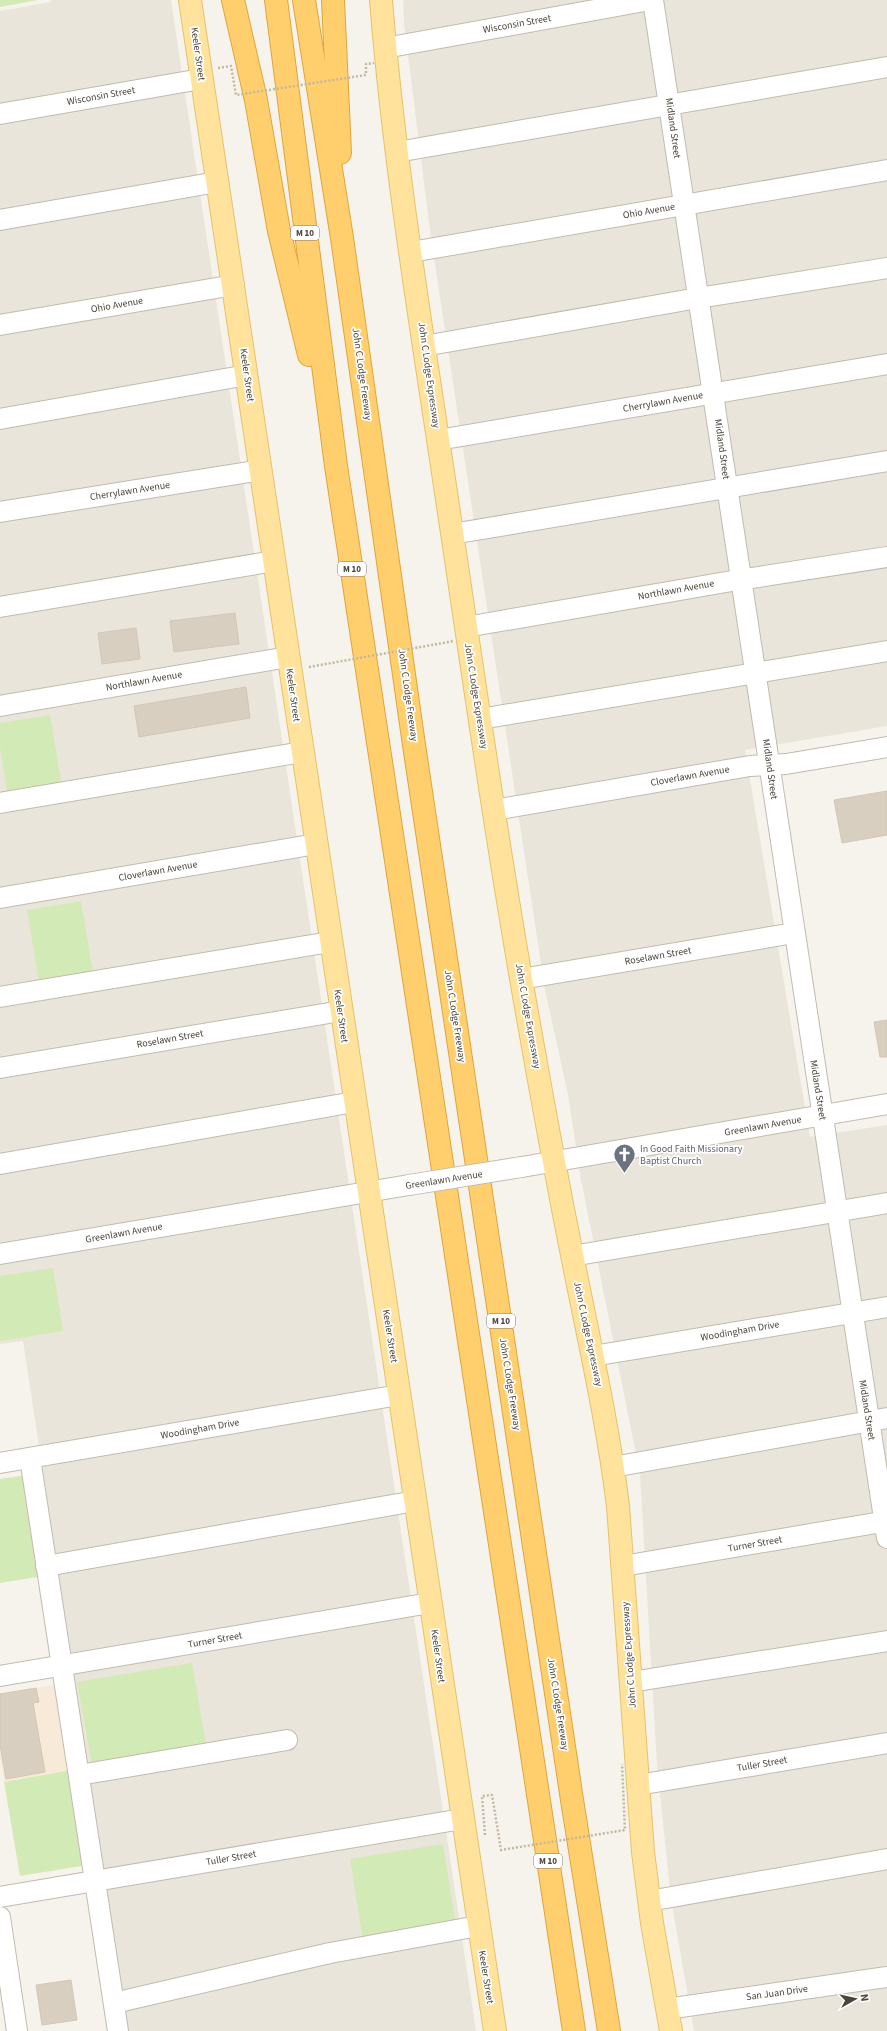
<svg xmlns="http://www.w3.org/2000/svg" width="887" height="2031" font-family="'Source Sans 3',sans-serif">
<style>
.residential{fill:#eae5da}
.commercial{fill:#f7ead8}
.green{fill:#d2eab5}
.building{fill:#d8cfc1;stroke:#d3c7b4}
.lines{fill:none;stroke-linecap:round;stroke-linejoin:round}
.minor-casing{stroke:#c2bbae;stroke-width:22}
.major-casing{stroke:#e6c16a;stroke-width:24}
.highway-casing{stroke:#e0a43c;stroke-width:24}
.minor{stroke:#fff;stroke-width:20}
.major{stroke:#ffe39c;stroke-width:22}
.highway{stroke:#ffcf6e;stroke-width:22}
.minor-bridge-casing{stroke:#c2bbae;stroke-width:22;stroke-linecap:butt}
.path-bridge{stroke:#c4b79f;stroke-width:2.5;stroke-dasharray:2 2;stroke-linecap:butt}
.minor-bridge{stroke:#fff;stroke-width:20}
.labels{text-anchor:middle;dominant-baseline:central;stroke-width:3.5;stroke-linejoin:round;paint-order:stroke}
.shield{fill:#fff;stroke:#817c74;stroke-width:1}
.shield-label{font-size:9px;font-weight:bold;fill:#4b4439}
.street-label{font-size:10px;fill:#4b4439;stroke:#fff}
.worship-label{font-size:10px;fill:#5b616d;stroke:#fff;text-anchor:start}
</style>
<rect width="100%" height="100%" fill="#f6f3ec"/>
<g class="residential">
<path d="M 51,0 L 171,0 L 476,2031 L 128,2031 L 23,1341 L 0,1344 L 0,11 L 51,2 Z"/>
<path d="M 403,0 L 887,0 L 887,726 L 745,750 L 810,1137 L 887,1125 L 887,2031 L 694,2031 L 671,1899 L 657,1765 L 640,1474 L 581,1180 L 568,1095 L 545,990 L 430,231 L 404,23 Z"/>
</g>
<path class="commercial" d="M 58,1684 L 72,1770 L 4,1782 L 0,1759 L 0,1694 Z"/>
<g class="green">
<path d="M 0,0 L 38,0 L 0,7 Z"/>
<path d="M 50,715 L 63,793 L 9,802 L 0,747 L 0,723 Z"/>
<path d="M 81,901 L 94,979 L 40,988 L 27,910 Z"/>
<path d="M 53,1268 L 63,1331 L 0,1341 L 0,1276 Z"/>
<path d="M 27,1475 L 43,1576 L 0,1583 L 0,1479 Z"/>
<path d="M 192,1663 L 206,1745 L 92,1765 L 77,1682 Z"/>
<path d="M 72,1770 L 87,1865 L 20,1876 L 4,1782 Z"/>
<path d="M 443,1844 L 456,1925 L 363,1940 L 350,1859 Z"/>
</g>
<g class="building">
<path d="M 235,613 L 239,644 L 174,652 L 170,621 Z"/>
<path d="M 136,628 L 140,659 L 102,664 L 98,633 Z"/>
<path d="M 246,687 L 250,718 L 139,737 L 134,706 Z"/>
<path d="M 887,791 L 887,835 L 842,843 L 834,800 Z"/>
<path d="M 887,1020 L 887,1057 L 880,1057 L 874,1022 Z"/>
<path d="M 36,1688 L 39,1702 L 33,1703 L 45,1772 L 6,1779 L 0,1745 L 0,1694 Z"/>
<path d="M 71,1980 L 77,2020 L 42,2025 L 36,1985 Z"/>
</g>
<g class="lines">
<defs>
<g id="minor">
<path d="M 653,0 L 887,1538"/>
<path d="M 385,48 L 650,0"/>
<path d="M 0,114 L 201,79"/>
<path d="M 397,152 L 887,67"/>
<path d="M 0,220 L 217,182"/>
<path d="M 411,252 L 887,170"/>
<path d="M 0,325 L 234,285"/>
<path d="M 424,346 L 698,298 L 887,268"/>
<path d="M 0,419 L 247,375"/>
<path d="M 438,440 L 887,364"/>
<path d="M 0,512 L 261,470"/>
<path d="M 452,534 L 887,461"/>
<path d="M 0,607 L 274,561"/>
<path d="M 466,627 L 726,582 L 887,557"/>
<path d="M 0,706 L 288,657"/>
<path d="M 480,719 L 887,651"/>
<path d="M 0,803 L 302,752"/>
<path d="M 494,810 L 750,766 L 786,764 L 887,747"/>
<path d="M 0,898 L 316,844"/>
<path d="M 521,979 L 794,933"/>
<path d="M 0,997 L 330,942"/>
<path d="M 0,1068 L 341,1011"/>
<path d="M 0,1164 L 354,1102"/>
<path d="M 522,1167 L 887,1104"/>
<path d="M 0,1254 L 409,1185"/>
<path d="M 572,1256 L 887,1203"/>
<path d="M 593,1356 L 887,1307"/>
<path d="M 30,1458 L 118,2031"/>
<path d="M 0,1463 L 399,1395"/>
<path d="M 613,1467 L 887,1418"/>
<path d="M 46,1566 L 415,1501"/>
<path d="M 623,1566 L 887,1521"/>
<path d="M 0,1676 L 430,1603"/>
<path d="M 631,1682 L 887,1641"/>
<path d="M 79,1775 L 287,1740"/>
<path d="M 638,1785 L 887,1743"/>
<path d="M 0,1897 L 462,1819"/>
<path d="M 649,1901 L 887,1859"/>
<path d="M 0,1917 L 17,2031"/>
<path d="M 114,2003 L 330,1953 L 478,1926"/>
<path d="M 667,2009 L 887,1977"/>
</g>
<g id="major">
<path d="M 190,0 L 495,2031"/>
<path d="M 381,0 C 394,163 421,325 445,486 C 472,665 497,845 529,1024 C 543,1104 558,1185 574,1265 C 590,1345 608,1424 618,1506 L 643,1852 L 652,1923 L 671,2031"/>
</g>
<g id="highway">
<path d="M 233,0 L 256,100 L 279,231 L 309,355"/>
<path d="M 276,0 L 336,466 L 574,2031"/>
<path d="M 304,0 L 342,238 L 414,745 L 572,1800 L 609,2031"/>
<path d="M 333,0 L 340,153"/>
</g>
</defs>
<use href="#minor" class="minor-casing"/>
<use href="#major" class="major-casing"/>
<use href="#highway" class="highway-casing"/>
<use href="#minor" class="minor"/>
<use href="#major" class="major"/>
<use href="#highway" class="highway"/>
<defs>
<path id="minor-bridge" d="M 409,1185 L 522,1167"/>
</defs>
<use href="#minor-bridge" class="minor-bridge-casing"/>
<g class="path-bridge">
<path d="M 218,68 L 231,66 L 236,95 L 366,75 L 366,64 L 374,63"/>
<path d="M 309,667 L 454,641"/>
<path d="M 485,1835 L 482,1796 L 492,1795 L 501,1850 L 625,1830 L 622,1764"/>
</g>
<use href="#minor-bridge" class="minor-bridge"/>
</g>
<defs>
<symbol id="church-pin" viewBox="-11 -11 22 30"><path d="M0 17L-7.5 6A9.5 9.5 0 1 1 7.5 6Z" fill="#6b7280" stroke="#fff"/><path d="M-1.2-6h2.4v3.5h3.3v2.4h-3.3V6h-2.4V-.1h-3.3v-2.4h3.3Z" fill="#fff"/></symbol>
</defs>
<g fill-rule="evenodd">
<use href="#church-pin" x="612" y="1142" width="25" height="34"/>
</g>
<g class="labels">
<g class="shield">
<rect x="291" y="226" width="28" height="14" rx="3"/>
<rect x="338" y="562" width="28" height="14" rx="3"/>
<rect x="487" y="1314" width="28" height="14" rx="3"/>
<rect x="534" y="1854" width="28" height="14" rx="3"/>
</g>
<g class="shield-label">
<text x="305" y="233">M 10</text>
<text x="352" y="569">M 10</text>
<text x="501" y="1321">M 10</text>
<text x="548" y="1861">M 10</text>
</g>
<g class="street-label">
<text transform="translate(517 24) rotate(-10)">Wisconsin Street</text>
<text transform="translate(198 54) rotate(82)">Keeler Street</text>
<text transform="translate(101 96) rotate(-10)">Wisconsin Street</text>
<text transform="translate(673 128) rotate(82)">Midland Street</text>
<text transform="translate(649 211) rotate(-10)">Ohio Avenue</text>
<text transform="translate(117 305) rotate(-10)">Ohio Avenue</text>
<text transform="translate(362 374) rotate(82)">John C Lodge Freeway</text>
<text transform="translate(247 375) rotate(82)">Keeler Street</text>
<text transform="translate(429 375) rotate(82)">John C Lodge Expressway</text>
<text transform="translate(663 402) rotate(-10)">Cherrylawn Avenue</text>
<text transform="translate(722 449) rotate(82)">Midland Street</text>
<text transform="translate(130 491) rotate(-9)">Cherrylawn Avenue</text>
<text transform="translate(676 590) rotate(-10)">Northlawn Avenue</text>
<text transform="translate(144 681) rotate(-10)">Northlawn Avenue</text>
<text transform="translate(293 695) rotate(82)">Keeler Street</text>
<text transform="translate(408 695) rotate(82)">John C Lodge Freeway</text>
<text transform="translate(476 696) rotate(81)">John C Lodge Expressway</text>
<text transform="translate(770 769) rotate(82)">Midland Street</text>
<text transform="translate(690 776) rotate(-10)">Cloverlawn Avenue</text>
<text transform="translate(158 871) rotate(-10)">Cloverlawn Avenue</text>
<text transform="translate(658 956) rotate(-10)">Roselawn Street</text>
<text transform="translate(341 1016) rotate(82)">Keeler Street</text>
<text transform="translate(455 1016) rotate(81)">John C Lodge Freeway</text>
<text transform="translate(528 1016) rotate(80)">John C Lodge Expressway</text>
<text transform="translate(170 1039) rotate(-10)">Roselawn Street</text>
<text transform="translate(818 1090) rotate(81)">Midland Street</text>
<text transform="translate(763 1126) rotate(-10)">Greenlawn Avenue</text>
<text transform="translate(444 1180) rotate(-9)">Greenlawn Avenue</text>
<text transform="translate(124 1233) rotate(-10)">Greenlawn Avenue</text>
<text transform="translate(740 1331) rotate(-10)">Woodingham Drive</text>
<text transform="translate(588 1334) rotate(78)">John C Lodge Expressway</text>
<text transform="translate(390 1336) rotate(81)">Keeler Street</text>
<text transform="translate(510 1384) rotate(81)">John C Lodge Freeway</text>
<text transform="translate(867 1410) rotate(81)">Midland Street</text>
<text transform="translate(200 1429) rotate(-10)">Woodingham Drive</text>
<text transform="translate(755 1544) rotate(-10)">Turner Street</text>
<text transform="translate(215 1640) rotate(-10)">Turner Street</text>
<text transform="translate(629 1655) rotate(-94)">John C Lodge Expressway</text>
<text transform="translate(438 1656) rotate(82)">Keeler Street</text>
<text transform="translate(558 1704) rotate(81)">John C Lodge Freeway</text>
<text transform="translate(762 1764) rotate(-10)">Tuller Street</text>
<text transform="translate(231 1858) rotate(-10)">Tuller Street</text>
<text transform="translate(486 1977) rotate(81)">Keeler Street</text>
<text transform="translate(777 1993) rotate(-8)">San Juan Drive</text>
</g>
<g class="worship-label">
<text x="640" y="1149">In Good Faith Missionary<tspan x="640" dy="12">Baptist Church</tspan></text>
</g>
</g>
<g transform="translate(855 1999) rotate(82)" stroke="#ffffff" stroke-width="3" paint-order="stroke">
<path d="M0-3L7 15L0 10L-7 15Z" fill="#4b4439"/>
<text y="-6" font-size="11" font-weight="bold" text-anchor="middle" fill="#4b4439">N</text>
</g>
</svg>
